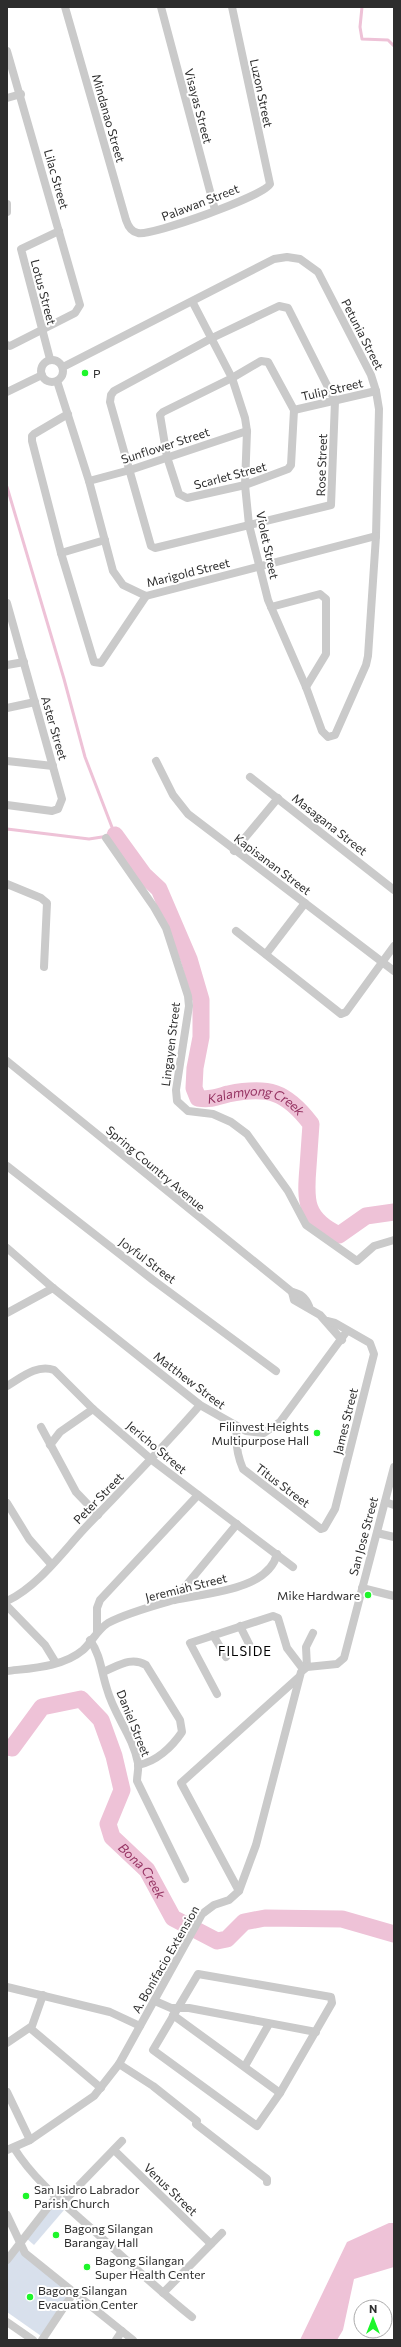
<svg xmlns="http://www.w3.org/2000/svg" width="401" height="2347" font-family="Commissioner,sans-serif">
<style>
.green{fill:#d8e0ec}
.water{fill:#eec2d7}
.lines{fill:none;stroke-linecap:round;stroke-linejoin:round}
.stream{stroke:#eec2d7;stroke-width:3}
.river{stroke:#eec2d7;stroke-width:17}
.minor{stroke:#cacaca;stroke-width:8}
.poi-dot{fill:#1df62a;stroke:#fff;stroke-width:1.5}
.labels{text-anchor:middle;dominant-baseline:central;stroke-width:4;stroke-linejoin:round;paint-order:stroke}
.street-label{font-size:12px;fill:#2d2d2d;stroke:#fff}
.poi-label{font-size:12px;fill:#2d2d2d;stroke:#fff;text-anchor:start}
.water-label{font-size:13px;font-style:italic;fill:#963463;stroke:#fff}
.neighbourhood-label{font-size:13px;letter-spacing:1px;fill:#000;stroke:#fff}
</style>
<rect width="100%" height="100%" fill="#fff"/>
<g class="green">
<path d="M 56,2203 L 64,2210 L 34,2245 L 26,2238 Z"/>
<path d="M 18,2248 L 77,2294 L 44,2338 L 7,2312 L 7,2264 Z"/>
</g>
<path class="water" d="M 389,2223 L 394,2223 L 394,2267 L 354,2279 L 343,2330 L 337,2340 L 300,2340 L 347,2242 Z"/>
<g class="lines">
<g class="stream">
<path d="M 362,7 L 360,27 L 362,39 L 388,40 L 394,46"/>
<path d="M 7,487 L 64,679 L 85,757 L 115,835 L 89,839 L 7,829"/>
</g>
<g class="river">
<path id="s1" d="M 115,835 L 144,875 L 159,889 L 189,959 L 201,1000 L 201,1037 L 195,1068 L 194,1088 L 198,1098 C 210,1100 217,1097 228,1094 C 268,1086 286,1091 311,1124 C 310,1138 309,1153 308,1167 C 305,1201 305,1219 339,1235 L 366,1216 L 394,1212"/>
<path id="s2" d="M 7,1747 L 12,1748 L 42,1707 L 81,1699 L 101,1720 L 114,1756 L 122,1790 L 108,1824 L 112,1837 L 147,1870 L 173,1918 L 217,1941 L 227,1939 L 244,1922 L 265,1918 L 342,1919 L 394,1934"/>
</g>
<g class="minor">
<path d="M 65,7 L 126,220 C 128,226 131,232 138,233 C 152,236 264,196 270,184 L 232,7"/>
<path d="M 161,7 L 215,210"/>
<path d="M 7,51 L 80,305 L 75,313 L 10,346 L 7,345"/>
<path d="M 7,98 L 21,94"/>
<path d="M 7,204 L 7,212"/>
<path d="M 279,306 L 288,308 L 335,401 L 331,505 L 155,548 L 151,546 L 110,402 L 111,395 L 114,391 L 212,338 Z"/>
<path d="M 50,359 L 21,249 L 59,231"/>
<circle cx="52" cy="371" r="11"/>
<path d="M 261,361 L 268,362 L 294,410 L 291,465 L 288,469 L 245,485 L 187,498 L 179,494 L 167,457 L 160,415 L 163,412 L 232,378 Z"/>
<path d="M 63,367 L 274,259 L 287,257 L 300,259 L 318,272 L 371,375 L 376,391 L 379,409 L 376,536 L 368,656 L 366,665 L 335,735 L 328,737 L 322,731 L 306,687 L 268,600 L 249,525 L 245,485 L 247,431 L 245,418 L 232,378 L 192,301"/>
<path d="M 57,381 L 89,481 L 113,571 L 123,585 L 146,596 L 376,536"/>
<path d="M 7,392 L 42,375"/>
<path d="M 294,410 L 376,391"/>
<path d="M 68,414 L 34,434 L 32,436 L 32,441 L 61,553 L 94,662 L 101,663 L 146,596"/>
<path d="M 89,481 L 130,470 L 247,431"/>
<path d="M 61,553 L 105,540"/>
<path d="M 7,603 L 62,799 L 58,809 L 52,811 L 7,805"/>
<path d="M 271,607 L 320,594 L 326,599 L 326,654 L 306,687"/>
<path d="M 7,665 L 24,662"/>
<path d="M 7,708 L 35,702"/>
<path d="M 7,761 L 53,766"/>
<path d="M 156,761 L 173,795 L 188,814 L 394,971"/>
<path d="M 250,777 L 394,890"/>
<path d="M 106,838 L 154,907 L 166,928 L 188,996 L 189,1006 L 176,1090 L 177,1101 L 188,1111 L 213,1114 L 231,1122 L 247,1134 L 288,1191 L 306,1225 L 357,1261 L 374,1246 L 394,1240"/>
<path d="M 234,851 L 278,798"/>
<path d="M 7,884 L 41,898 L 47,903 L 44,967"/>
<path d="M 236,931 L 341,1014 L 346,1012 L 394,946"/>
<path d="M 266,954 L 305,903"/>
<path d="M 7,1061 L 292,1292 C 301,1294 305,1297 309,1306"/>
<path d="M 7,1166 L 153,1280 L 276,1371"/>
<path d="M 7,1248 L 53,1288 L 200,1405 L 246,1431 L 264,1433 L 280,1422 L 347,1331"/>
<path d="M 292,1292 L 294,1300 L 320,1315 L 342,1340"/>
<path d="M 7,1313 L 53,1288"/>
<path d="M 7,1386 C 22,1377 37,1364 54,1370 L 93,1409 L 152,1460 L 293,1567"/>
<path d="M 41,1427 L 76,1492 L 98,1515"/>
<path d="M 237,1427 C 235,1443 237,1455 243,1469 L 321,1529 L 324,1528 L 335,1509 L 374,1354 L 370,1343 L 335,1323 L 327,1321"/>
<path d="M 50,1445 L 60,1432 L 93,1409"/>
<path d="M 385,1502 L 394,1505"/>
<path d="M 7,1503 L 29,1539 L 51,1564"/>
<path d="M 377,1533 L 394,1537"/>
<path d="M 362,1588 L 394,1596"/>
<path d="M 174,1600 L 237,1524"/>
<path d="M 7,1601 C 38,1586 61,1554 84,1529 C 123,1488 163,1448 200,1405"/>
<path d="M 7,1606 L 45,1645 L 56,1663"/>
<path d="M 240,1626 L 253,1652"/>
<path d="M 97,1632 L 97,1608 L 100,1600 L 198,1495"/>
<path d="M 213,1635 L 226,1657"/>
<path d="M 90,1640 C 101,1656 101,1671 107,1689 C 114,1715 133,1736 138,1763 C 139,1768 137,1775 137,1781 L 185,1879"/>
<path d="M 307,1667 L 306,1647 L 313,1633"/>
<path d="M 7,1671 C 32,1668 63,1667 83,1650 C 92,1642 97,1630 108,1623 C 127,1613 153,1606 174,1600 C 204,1593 268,1591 277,1554"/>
<path d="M 103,1672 C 118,1666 131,1656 146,1665 L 180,1720 L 182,1732 C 172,1747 156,1762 138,1765"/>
<path d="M 217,1694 L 190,1643 L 273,1616 L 278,1618 L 287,1648 L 303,1669"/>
<path d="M 239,1891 L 181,1783 L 299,1677"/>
<path d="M 198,1974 L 331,1997 L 332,2003 L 280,2093 L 257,2126 L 153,2050 Z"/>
<path d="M 7,1987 L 110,2012 L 140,2026"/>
<path d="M 155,2001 L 171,2008 L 189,2008 L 316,2032"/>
<path d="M 173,2015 L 280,2093"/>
<path d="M 30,2028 L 101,2088"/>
<path d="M 7,2043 L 32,2026 L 43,1995"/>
<path d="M 119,2064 L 153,2086 L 197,2121 L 196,2124 L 267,2179 L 267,2182"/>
<path d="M 245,2066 L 269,2024"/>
<path d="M 7,2092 L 30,2140"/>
<path d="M 14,2148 C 34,2180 64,2204 92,2229 C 125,2259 157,2289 192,2317"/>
<path d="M 7,2150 L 30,2140 L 94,2096 L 119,2064 L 202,1914 L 214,1905 L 229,1900 L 239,1891 L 256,1845 L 301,1672 L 307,1667 L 337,1664 L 344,1658 L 394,1467"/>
<path d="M 114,2150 L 211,2244"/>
<path d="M 62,2203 L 122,2141"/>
<path d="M 7,2215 L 25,2253 L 133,2340"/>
<path d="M 7,2260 L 56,2197"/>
<path d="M 163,2293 L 222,2233"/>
<path d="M 7,2322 L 33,2340"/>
<path d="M 42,2340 L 74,2292"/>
<path d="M 116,2340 L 122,2331"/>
</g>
</g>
<g class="poi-dot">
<circle cx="85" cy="373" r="4"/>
<circle cx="317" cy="1433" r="4"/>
<circle cx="368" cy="1595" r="4"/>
<circle cx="26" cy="2196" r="4"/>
<circle cx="56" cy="2235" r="4"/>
<circle cx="87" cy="2267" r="4"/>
<circle cx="30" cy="2297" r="4"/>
</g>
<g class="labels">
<g class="street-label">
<text transform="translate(262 93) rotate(78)">Luzon Street</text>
<text transform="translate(199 106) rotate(75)">Visayas Street</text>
<text transform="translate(109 118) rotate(74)">Mindanao Street</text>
<text transform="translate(57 179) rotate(74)">Lilac Street</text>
<text transform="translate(200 202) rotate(-21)">Palawan Street</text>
<text transform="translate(44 292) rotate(75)">Lotus Street</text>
<text transform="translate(363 334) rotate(63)">Petunia Street</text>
<text transform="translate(332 389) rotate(-13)">Tulip Street</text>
<text transform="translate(165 445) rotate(-18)">Sunflower Street</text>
<text transform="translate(321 465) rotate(-88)">Rose Street</text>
<text transform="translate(230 475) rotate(-15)">Scarlet Street</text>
<text transform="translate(268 545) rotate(78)">Violet Street</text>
<text transform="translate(188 572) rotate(-14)">Marigold Street</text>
<text transform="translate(55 728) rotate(74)">Aster Street</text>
<text transform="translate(330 824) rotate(38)">Masagana Street</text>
<text transform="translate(273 864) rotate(37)">Kapisanan Street</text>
<text transform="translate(170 1044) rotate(-83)">Lingayen Street</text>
<text transform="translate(156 1168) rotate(40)">Spring Country Avenue</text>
<text transform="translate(148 1260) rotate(37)">Joyful Street</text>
<text transform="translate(190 1380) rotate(37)">Matthew Street</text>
<text transform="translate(345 1421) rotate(-76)">James Street</text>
<text transform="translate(157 1447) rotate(40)">Jericho Street</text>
<text transform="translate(283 1485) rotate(37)">Titus Street</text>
<text transform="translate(98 1498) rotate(-46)">Peter Street</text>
<text transform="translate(363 1536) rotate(-75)">San Jose Street</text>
<text transform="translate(186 1587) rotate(-14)">Jeremiah Street</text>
<text transform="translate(134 1723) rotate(68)">Daniel Street</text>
<text transform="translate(165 1959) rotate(-60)">A. Bonifacio Extension</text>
<text transform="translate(171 2189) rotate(44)">Venus Street</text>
</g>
<g class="poi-label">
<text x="93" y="373">P</text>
<text x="309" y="1426" text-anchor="end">Filinvest Heights<tspan x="309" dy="14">Multipurpose Hall</tspan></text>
<text x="360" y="1595" text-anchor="end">Mike Hardware</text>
<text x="34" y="2189">San Isidro Labrador<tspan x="34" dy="14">Parish Church</tspan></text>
<text x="64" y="2228">Bagong Silangan<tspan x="64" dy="14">Barangay Hall</tspan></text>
<text x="95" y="2260">Bagong Silangan<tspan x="95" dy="14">Super Health Center</tspan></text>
<text x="38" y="2290">Bagong Silangan<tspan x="38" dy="14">Evacuation Center</tspan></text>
</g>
<g class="water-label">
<text stroke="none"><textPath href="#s1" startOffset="349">Kalamyong Creek</textPath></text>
<text stroke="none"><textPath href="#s2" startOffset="294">Bona Creek</textPath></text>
</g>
<g class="neighbourhood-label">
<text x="245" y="1651">FILSIDE</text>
</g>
</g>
<rect width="401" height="2347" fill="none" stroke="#2d2d2d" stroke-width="16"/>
<g transform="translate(373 2319)"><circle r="19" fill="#ffffff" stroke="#ababab"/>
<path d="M0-3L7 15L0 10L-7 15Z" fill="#1df62a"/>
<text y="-6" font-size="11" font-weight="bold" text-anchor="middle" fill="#2d2d2d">N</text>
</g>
</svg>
